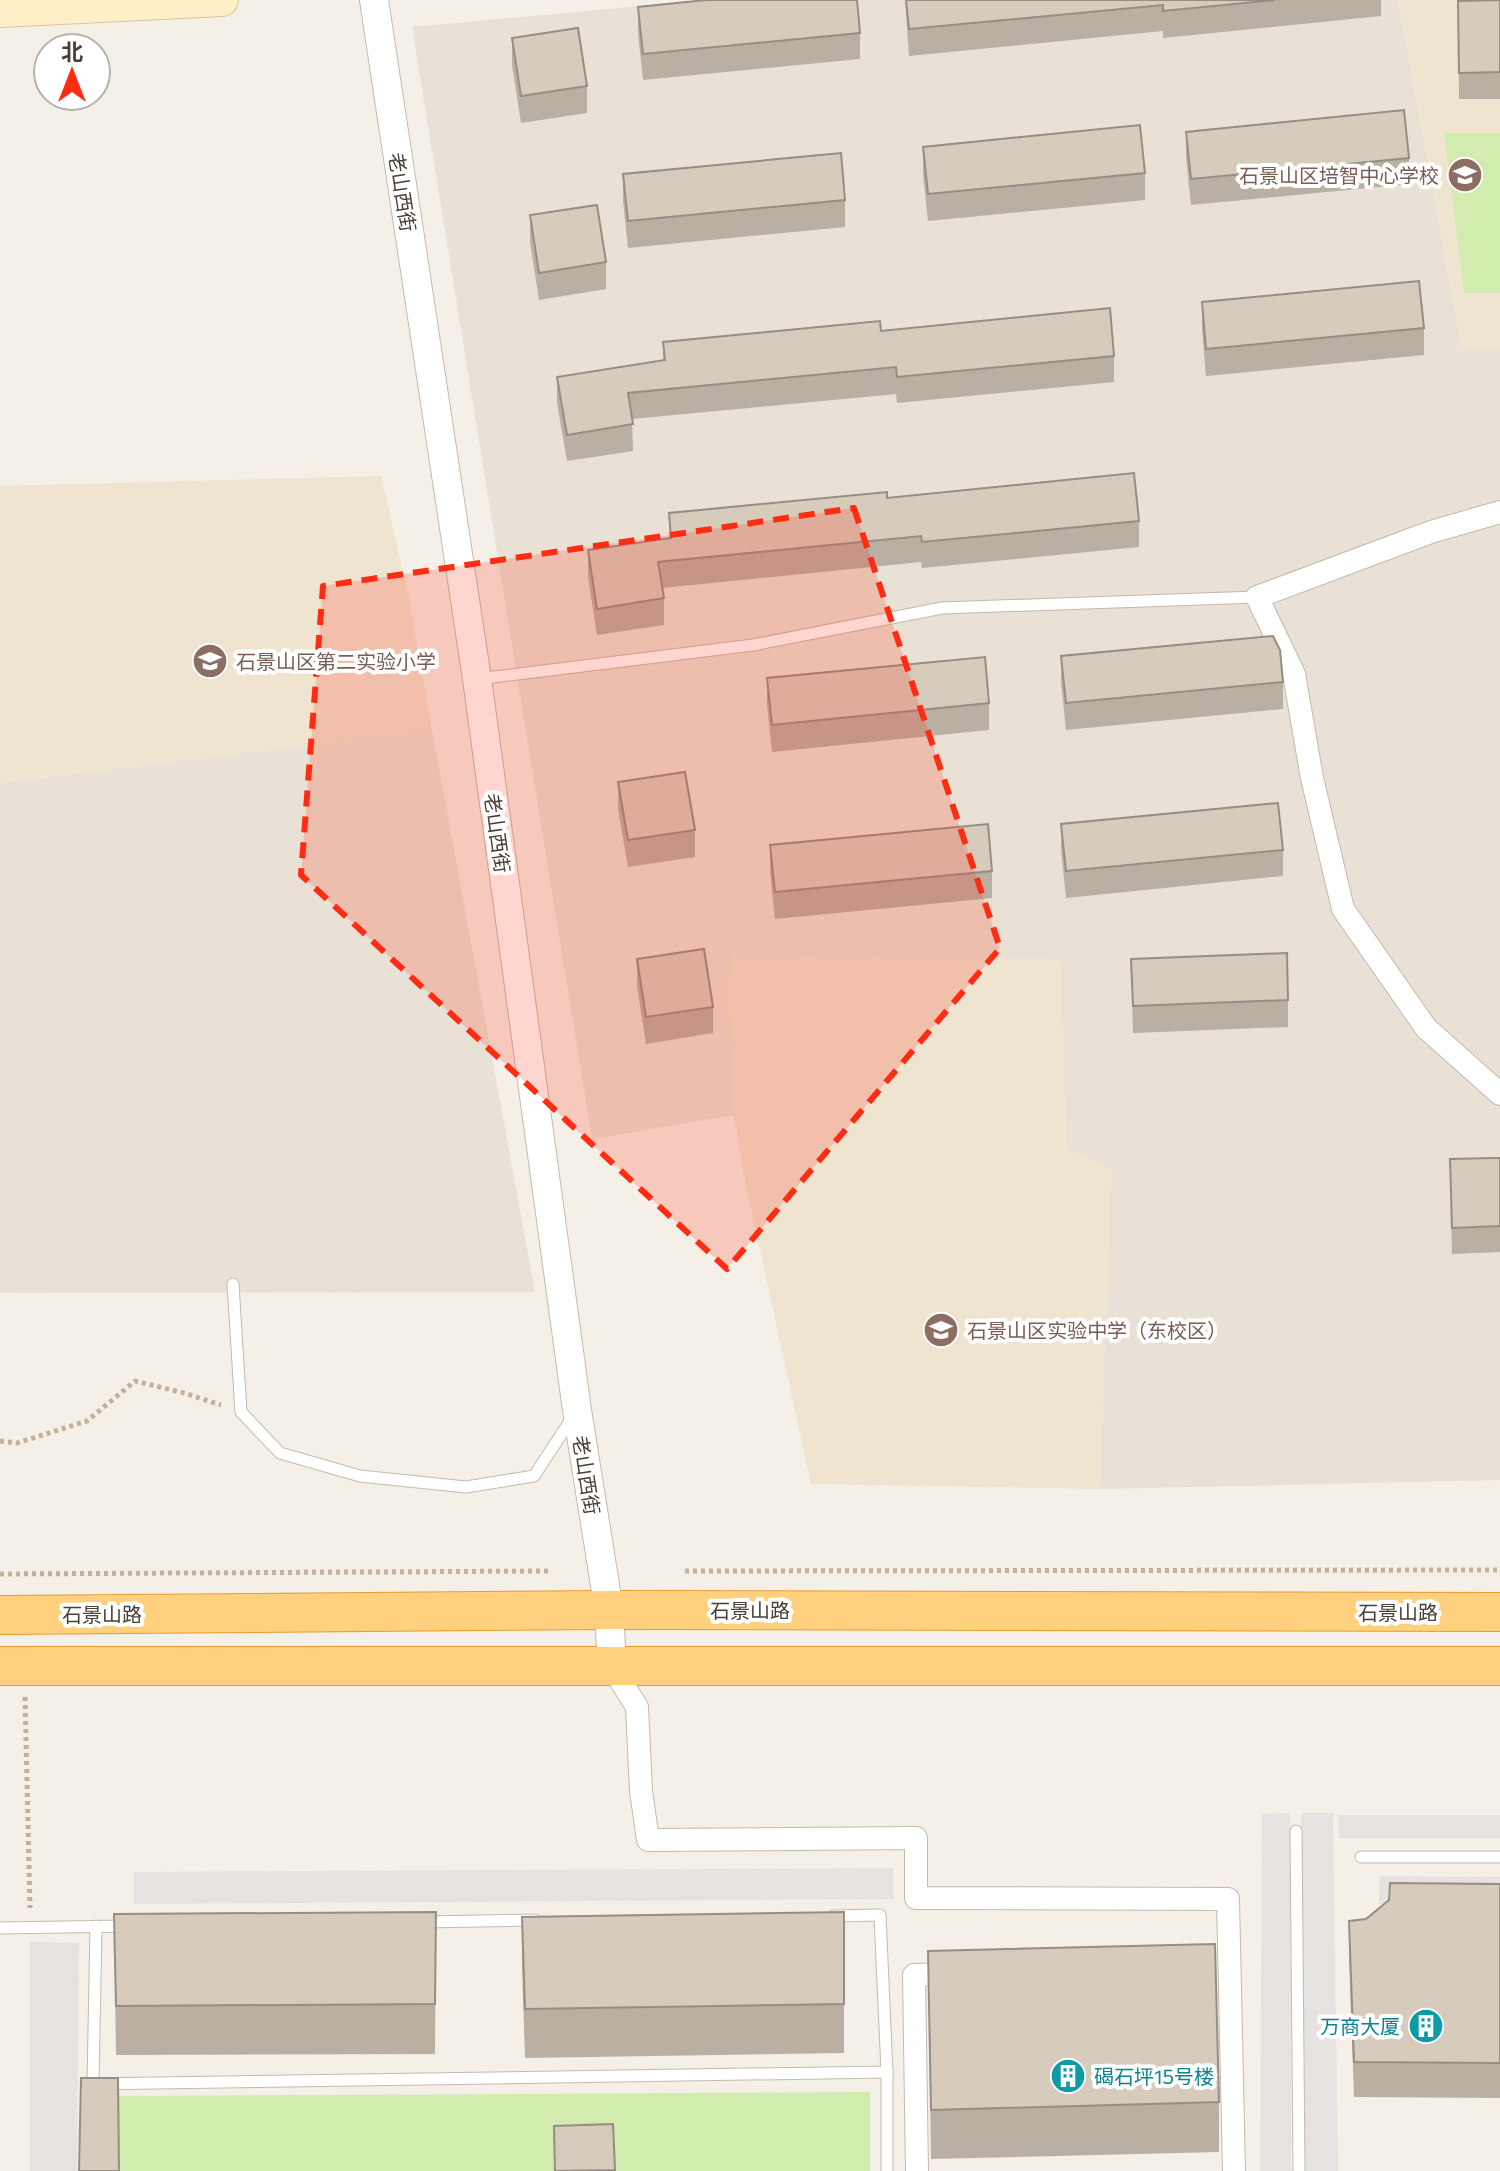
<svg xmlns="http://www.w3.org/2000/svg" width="1500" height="2171" font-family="Commissioner,'Noto Sans SC',sans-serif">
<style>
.residential{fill:#e9e1d5}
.education{fill:#eee4d0}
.green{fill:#d2ebae}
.parking{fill:#e5e2df}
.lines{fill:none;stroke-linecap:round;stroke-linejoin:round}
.service-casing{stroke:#c3baac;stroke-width:13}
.minor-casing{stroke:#c3baac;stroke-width:24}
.tertiary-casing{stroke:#c3baac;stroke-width:30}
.secondary-casing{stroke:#dac596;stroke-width:34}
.trunk-casing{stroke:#e69b30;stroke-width:40}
.path{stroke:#c3b299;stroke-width:5;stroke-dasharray:4 4;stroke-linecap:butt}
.service{stroke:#fff;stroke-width:11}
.minor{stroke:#fff;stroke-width:22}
.tertiary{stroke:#fff;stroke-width:28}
.secondary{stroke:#ffefc6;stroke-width:32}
.trunk{stroke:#ffd17e;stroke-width:38}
.wall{fill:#b9afa2}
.building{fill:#d7cbbc;stroke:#968e84;stroke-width:2}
.marked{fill:#ff2c13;fill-opacity:0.2;stroke:#ff2c13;stroke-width:6;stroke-dasharray:16 10;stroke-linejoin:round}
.labels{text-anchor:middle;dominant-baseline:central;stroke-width:8;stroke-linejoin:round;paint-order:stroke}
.education-label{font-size:20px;fill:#785e54;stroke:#fff;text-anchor:start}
.street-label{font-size:20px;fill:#484035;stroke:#fff}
.culture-label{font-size:20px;fill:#0d838f;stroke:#fff;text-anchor:end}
</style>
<rect width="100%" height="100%" fill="#f4f0e7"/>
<g class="residential">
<path d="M 705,0 L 1398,0 L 1462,349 L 1500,350 L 1500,1480 L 1100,1489 L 1111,1168 L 734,1064 L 734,1115 L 592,1139 L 412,27 Z"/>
<path d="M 432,730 L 535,1292 L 0,1293 L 0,783 Z"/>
</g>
<g class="education">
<path d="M 1398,0 L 1500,0 L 1500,350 L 1462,350 Z"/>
<path d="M 381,476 L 408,593 L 432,730 L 0,783 L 0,486 Z"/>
<path d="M 731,954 L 1061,959 L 1067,1150 L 1111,1167 L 1100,1489 L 811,1484 L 744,1176 L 734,1115 L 734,1064 L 727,996 Z"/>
</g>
<g class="green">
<path d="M 1444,133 L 1500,133 L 1500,293 L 1464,293 Z"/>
<path d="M 870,2092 L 870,2171 L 119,2171 L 118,2096 Z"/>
</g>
<g class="parking">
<path d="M 1290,1813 L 1291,2171 L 1260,2171 L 1262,1814 Z"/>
<path d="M 1301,1813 L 1333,1813 L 1338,2171 L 1305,2171 Z"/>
<path d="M 1338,1815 L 1500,1815 L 1500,1838 L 1339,1838 Z"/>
<path d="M 893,1868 L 893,1899 L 134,1904 L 134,1872 Z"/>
<path d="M 1380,1876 L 1500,1877 L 1500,1905 L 1379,1904 Z"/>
<path d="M 30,1942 L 79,1943 L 77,2171 L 30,2171 Z"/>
</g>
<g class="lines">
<defs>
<g id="service">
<path d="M 477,679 L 753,645 L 942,608 L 1257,597"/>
<path d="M 233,1284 L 241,1412 L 280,1453 L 360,1476 L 466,1487 L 534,1476 L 572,1418"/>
<path d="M 1296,1831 L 1299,2171"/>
<path d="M 1361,1857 L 1500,1857"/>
<path d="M 421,1922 L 535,1920"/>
<path d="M 96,1926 L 93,2084 L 887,2072 L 880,1915 L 833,1916"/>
<path d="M 0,1928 L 127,1926"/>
<path d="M 887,2072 L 887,2171"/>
</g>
<g id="minor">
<path d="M 1500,512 L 1431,532 L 1257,597 L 1294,674 L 1312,778 L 1343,909 L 1426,1028 L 1500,1094"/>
<path d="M 612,1667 L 637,1707 L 641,1791 L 648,1840 L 916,1838 L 916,1898 L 1228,1899 L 1234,2171"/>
<path d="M 917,2171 L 914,1975 L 957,1974"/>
</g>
<path id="tertiary" d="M 374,0 L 477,679 L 577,1410 L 609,1610 L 612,1667"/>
<path id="secondary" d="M 0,11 L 222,0"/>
<g id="trunk">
<path d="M 0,1615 L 609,1610 L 1500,1612"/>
<path d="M 0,1666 L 1500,1666"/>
</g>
</defs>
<use href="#service" class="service-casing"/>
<use href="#minor" class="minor-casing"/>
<use href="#tertiary" class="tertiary-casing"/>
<use href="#secondary" class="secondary-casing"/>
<use href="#trunk" class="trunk-casing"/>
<g class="path">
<path d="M 0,1441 L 17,1443 L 87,1421 L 135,1381 L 184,1393 L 221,1405"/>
<path d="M 685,1571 L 1500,1570"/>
<path d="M 0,1574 L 548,1571"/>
<path d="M 25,1697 L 30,1908"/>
</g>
<use href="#service" class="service"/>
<use href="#minor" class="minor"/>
<use href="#tertiary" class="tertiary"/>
<use href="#secondary" class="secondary"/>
<use href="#trunk" class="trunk"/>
</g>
<g class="wall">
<path d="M 905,0 L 1381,0 L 1381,16 L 1163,38 L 1163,31 L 909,56 Z"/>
<path d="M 1500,0 L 1500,99 L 1459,99 L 1458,1 Z"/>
<path d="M 638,7 L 860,33 L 860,59 L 643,80 L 638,33 Z"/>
<path d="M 512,38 L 587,86 L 587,113 L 521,123 L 512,65 Z"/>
<path d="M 1186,132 L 1409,158 L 1409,184 L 1191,205 L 1186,158 Z"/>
<path d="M 923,147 L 1145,173 L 1145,200 L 928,221 L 923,174 Z"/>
<path d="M 623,174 L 845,200 L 845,227 L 628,248 L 623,201 Z"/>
<path d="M 530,215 L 606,262 L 606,289 L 539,300 L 530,242 Z"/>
<path d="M 1202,302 L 1424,328 L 1424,355 L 1206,376 L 1202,329 Z"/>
<path d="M 881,331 L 1114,356 L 1114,382 L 897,403 L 896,394 L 632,419 L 633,451 L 567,461 L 557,403 L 557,377 L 663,360 L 663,342 Z"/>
<path d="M 887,498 L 1139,521 L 1139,547 L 922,568 L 921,562 L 662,588 L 664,598 L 664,625 L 597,635 L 588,577 L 588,550 L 669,538 L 669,513 Z"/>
<path d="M 1061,656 L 1283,682 L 1283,709 L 1066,730 L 1061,683 Z"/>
<path d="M 767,678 L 989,703 L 989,730 L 772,752 L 767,704 Z"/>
<path d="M 618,782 L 695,830 L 695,857 L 628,867 L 618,809 Z"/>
<path d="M 1061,824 L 1283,850 L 1283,876 L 1066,898 L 1061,850 Z"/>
<path d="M 770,845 L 992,871 L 992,898 L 775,919 L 770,872 Z"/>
<path d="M 637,959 L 713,1007 L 713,1033 L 646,1044 L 637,986 Z"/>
<path d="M 1131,959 L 1288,1000 L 1288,1027 L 1133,1033 Z"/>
<path d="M 1500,1158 L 1500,1252 L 1452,1254 L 1450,1159 Z"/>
<path d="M 1500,1884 L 1500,2098 L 1354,2097 L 1349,1956 L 1349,1921 L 1366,1919 Z"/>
<path d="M 436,1912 L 435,2054 L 116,2055 L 114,1914 Z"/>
<path d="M 844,1912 L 844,2053 L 525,2058 L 522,1966 L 522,1917 Z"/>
<path d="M 928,1951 L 1219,2102 L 1219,2152 L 931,2159 Z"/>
</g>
<g class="building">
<path d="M 706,0 L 857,0 L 860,33 L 643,54 L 638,7 Z"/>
<path d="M 906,0 L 1275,0 L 1163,11 L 1163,5 L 909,29 Z"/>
<path d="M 1500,0 L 1500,72 L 1459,73 L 1458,1 Z"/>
<path d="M 578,28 L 587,86 L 521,96 L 512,38 Z"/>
<path d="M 1404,110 L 1409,158 L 1191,179 L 1186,132 Z"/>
<path d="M 1140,125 L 1145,173 L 928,194 L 923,147 Z"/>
<path d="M 841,153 L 845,200 L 628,221 L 623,174 Z"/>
<path d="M 597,205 L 606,262 L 539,273 L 530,215 Z"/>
<path d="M 1419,281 L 1424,328 L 1206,349 L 1202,302 Z"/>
<path d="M 1110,308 L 1114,356 L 897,377 L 896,367 L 628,393 L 633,424 L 567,435 L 557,377 L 665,360 L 663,342 L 880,321 L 881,331 Z"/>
<path d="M 1134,473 L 1139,521 L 922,542 L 921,536 L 658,562 L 664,598 L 597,609 L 588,550 L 671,538 L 669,513 L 887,492 L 887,498 Z"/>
<path d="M 1273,636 L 1280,650 L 1283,682 L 1066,703 L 1061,656 Z"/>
<path d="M 985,657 L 989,703 L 772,725 L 767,678 Z"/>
<path d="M 685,772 L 695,830 L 628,840 L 618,782 Z"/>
<path d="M 1278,803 L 1283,850 L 1066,871 L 1061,824 Z"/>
<path d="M 988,824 L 992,871 L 775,892 L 770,845 Z"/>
<path d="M 704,949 L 713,1007 L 646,1017 L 637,959 Z"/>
<path d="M 1287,953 L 1288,1000 L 1133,1006 L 1131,959 Z"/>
<path d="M 1494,1158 L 1500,1158 L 1500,1226 L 1452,1228 L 1450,1159 Z"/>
<path d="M 1390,1883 L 1500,1884 L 1500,2063 L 1354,2062 L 1349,1921 L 1366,1919 L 1389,1900 Z"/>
<path d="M 436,1912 L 435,2004 L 116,2006 L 114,1914 Z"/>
<path d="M 844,1912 L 844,2004 L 525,2009 L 522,1917 Z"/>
<path d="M 1215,1944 L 1219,2102 L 931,2110 L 928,1951 Z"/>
<path d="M 81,2078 L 118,2078 L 119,2171 L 79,2171 Z"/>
<path d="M 613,2124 L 615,2170 L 555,2171 L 554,2126 Z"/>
</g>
<path class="marked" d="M 854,508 L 1000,948 L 727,1269 L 301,875 L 323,586 Z"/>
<defs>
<symbol id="school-disc" viewBox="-11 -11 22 22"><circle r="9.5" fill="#8d6e63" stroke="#fff"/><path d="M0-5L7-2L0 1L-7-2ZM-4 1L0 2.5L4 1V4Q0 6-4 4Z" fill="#fff"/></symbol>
<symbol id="building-disc" viewBox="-11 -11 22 22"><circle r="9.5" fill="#0f9aa8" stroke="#fff"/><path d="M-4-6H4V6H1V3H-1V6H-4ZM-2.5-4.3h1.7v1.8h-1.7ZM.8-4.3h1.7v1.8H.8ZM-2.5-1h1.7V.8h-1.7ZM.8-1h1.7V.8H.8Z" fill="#fff"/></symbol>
</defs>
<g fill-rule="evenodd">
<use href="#school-disc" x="1445" y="155" width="40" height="40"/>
<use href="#school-disc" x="190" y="641" width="40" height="40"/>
<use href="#school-disc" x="921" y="1310" width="40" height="40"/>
<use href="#building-disc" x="1406" y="2006" width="40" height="40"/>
<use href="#building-disc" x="1048" y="2056" width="40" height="40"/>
</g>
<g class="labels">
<g class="education-label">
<text x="1439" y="175" text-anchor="end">石景山区培智中心学校</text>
<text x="236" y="661">石景山区第二实验小学</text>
<text x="967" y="1330">石景山区实验中学（东校区）</text>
</g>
<g class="street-label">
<text transform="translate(403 192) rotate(81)">老山西街</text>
<text transform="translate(498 833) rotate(82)">老山西街</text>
<text transform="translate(587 1475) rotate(81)">老山西街</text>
<text x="750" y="1610">石景山路</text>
<text x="1398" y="1612">石景山路</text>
<text x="102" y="1614">石景山路</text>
</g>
<g class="culture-label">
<text x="1400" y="2026">万商大厦</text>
<text x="1094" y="2076" text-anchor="start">碣石坪15号楼</text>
</g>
</g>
<g transform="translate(72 72)"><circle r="38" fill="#ffffff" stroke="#b6b3ae" stroke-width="2"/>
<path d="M0-6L14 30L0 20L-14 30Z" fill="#ff2c13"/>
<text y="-12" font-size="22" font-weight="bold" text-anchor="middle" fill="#484035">北</text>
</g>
</svg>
